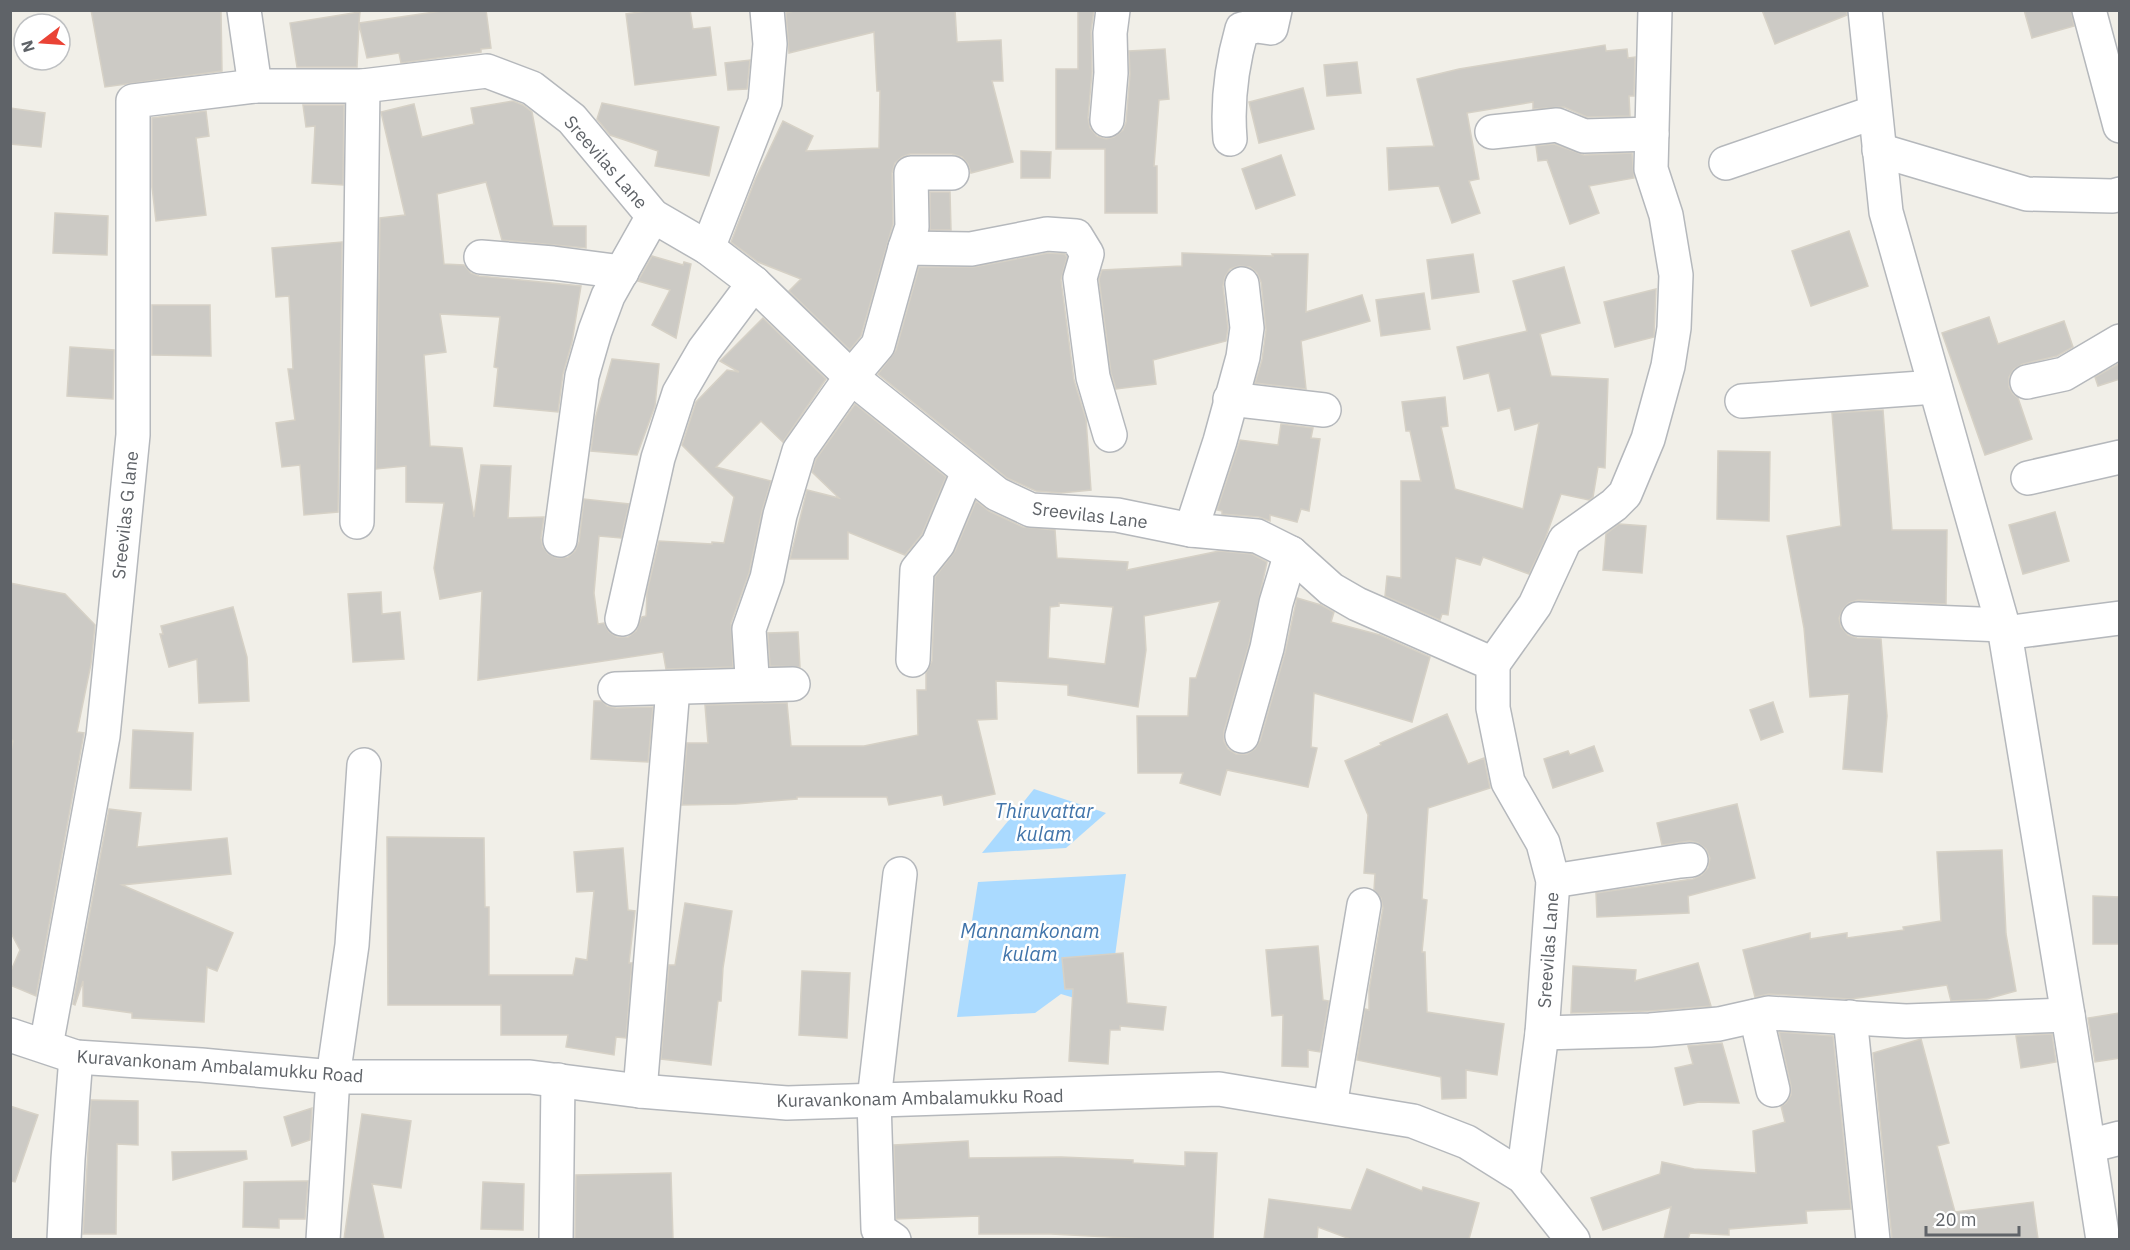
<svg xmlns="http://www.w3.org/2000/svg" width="2130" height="1250" font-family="'IBM Plex Sans',sans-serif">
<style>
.water{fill:#aadaff}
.building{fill:#cccac5;stroke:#d6d1c6;stroke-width:1.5;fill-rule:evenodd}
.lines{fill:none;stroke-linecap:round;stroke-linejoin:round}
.minor-casing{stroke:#b5b8bc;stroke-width:36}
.minor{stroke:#fff;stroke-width:33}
.labels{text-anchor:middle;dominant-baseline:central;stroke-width:5;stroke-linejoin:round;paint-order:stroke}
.street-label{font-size:18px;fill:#5f6368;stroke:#fff}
.water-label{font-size:20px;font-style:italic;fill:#4174aa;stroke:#fff}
</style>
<rect width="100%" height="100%" fill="#f1efe8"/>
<g class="water">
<path d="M 1034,789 L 1106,813 L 1066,848 L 982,853 Z"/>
<path d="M 1126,874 L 1108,1008 L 1061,994 L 1035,1013 L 957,1017 L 978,882 Z"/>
</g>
<g class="building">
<path d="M 91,10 L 221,10 L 222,71 L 105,87 Z"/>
<path d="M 448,10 L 486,10 L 491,48 L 481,49 L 481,52 L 401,63 L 399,53 L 367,58 L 359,24 L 357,67 L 297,67 L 290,23 L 360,12 L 359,23 Z"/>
<path d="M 654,10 L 690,10 L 693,29 L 710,27 L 716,75 L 635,85 L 626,14 Z"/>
<path d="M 798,10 L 955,10 L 957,42 L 1001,40 L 1003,81 L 992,81 L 1013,162 L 971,173 L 968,164 L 962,157 L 952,154 L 910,154 L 902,157 L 895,163 L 892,173 L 893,224 L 861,336 L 850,350 L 789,291 L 801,279 L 758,262 L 731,242 L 755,180 L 783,121 L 813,136 L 806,151 L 879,148 L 880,91 L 877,91 L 874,32 L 789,53 L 786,13 Z"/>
<path d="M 1078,10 L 1094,10 L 1091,31 L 1092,72 L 1088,118 L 1090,128 L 1097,136 L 1106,139 L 1114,137 L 1123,130 L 1126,122 L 1130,74 L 1129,51 L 1165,49 L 1169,99 L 1159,100 L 1154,166 L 1157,166 L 1157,213 L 1105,213 L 1105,149 L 1056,149 L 1056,69 L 1078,69 Z"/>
<path d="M 1762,10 L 1846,10 L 1847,15 L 1775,44 Z"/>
<path d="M 2024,10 L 2071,10 L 2074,26 L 2032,38 Z"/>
<path d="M 1605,45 L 1606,51 L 1627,49 L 1628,58 L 1635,57 L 1634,96 L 1629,96 L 1630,116 L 1587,117 L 1564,107 L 1533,109 L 1533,102 L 1467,113 L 1479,179 L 1469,181 L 1480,213 L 1452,223 L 1439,186 L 1389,190 L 1387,148 L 1434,146 L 1417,79 L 1459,69 Z"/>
<path d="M 750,60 L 747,89 L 728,90 L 725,63 Z"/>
<path d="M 1357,62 L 1361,93 L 1327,96 L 1324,65 Z"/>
<path d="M 1303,88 L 1314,129 L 1259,143 L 1249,102 Z"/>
<path d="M 513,101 L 523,105 L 532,112 L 553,226 L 586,226 L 586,248 L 502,240 L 486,182 L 437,194 L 444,264 L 464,265 L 471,273 L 479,276 L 581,286 L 572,342 L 563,374 L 558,412 L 494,406 L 498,368 L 494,367 L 500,317 L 440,314 L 446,352 L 424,355 L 430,446 L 462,448 L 474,517 L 481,465 L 511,466 L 508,518 L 544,517 L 541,538 L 543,547 L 548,554 L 557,558 L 568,557 L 575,551 L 579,542 L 584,499 L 629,504 L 621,538 L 599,536 L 594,593 L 598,624 L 604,623 L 609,632 L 617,637 L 628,637 L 636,631 L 642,617 L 646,616 L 647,592 L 659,541 L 712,544 L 712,542 L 724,543 L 734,497 L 682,445 L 696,402 L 727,370 L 739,372 L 720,361 L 763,318 L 826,379 L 783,442 L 761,421 L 716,467 L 771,481 L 762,511 L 749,573 L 731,623 L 733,667 L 666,669 L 663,652 L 478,680 L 482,591 L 440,599 L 434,568 L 444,503 L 406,502 L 406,466 L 376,469 L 380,218 L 405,215 L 381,112 L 414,104 L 422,137 L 474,124 L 471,108 Z"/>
<path d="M 602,103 L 719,127 L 709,176 L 655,166 L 658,151 L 610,135 L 597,119 Z"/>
<path d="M 303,105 L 344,105 L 343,185 L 312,183 L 315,126 L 306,127 Z"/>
<path d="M 10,108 L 45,113 L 41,147 L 10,144 Z"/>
<path d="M 206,111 L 209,136 L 196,138 L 206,215 L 156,221 L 152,187 L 152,118 Z"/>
<path d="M 1554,144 L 1584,155 L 1632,153 L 1634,178 L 1589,186 L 1599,213 L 1570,224 L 1547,160 L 1538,161 L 1536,146 Z"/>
<path d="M 1021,151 L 1051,152 L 1050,178 L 1021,178 Z"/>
<path d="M 1281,155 L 1295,195 L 1256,209 L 1242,169 Z"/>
<path d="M 930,192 L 950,192 L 951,230 L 930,230 Z"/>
<path d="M 55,213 L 108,216 L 107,255 L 53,253 Z"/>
<path d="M 1849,231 L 1868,286 L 1811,306 L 1792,251 Z"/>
<path d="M 342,242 L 338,512 L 304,515 L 300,465 L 282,467 L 276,423 L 295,420 L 288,369 L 293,369 L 289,296 L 276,297 L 272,248 Z"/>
<path d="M 1048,253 L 1065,254 L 1067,257 L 1061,280 L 1074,380 L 1086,419 L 1091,490 L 1061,493 L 1036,491 L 1007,478 L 878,374 L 896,350 L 919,267 L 974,267 Z"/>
<path d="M 1182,253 L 1273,256 L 1272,254 L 1308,254 L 1306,312 L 1362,295 L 1370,321 L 1301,341 L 1306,389 L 1255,383 L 1262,360 L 1266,330 L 1261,282 L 1257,273 L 1250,267 L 1239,266 L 1230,269 L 1225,277 L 1223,286 L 1228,328 L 1226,341 L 1153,360 L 1156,384 L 1116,389 L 1111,373 L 1099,279 L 1102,270 L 1182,266 Z"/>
<path d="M 1473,254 L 1479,292 L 1432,299 L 1427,260 Z"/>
<path d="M 652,256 L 683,265 L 684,262 L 691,264 L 676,338 L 652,325 L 670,290 L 638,281 Z"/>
<path d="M 1564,267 L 1580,323 L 1540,334 L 1551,376 L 1608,379 L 1605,468 L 1598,467 L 1593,497 L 1589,500 L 1561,494 L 1544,542 L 1529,574 L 1483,557 L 1480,565 L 1456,558 L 1448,615 L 1442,614 L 1440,620 L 1385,596 L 1387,576 L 1401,578 L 1401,481 L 1421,481 L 1410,431 L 1406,431 L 1402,402 L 1445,397 L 1448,426 L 1441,427 L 1455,489 L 1523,509 L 1539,423 L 1515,430 L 1510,408 L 1498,411 L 1489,373 L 1464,379 L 1457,347 L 1527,331 L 1513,281 Z"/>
<path d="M 1656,289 L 1654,337 L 1615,347 L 1604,302 Z"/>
<path d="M 1424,293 L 1430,329 L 1381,336 L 1376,300 Z"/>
<path d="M 152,305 L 210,305 L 211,356 L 152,355 Z"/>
<path d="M 1989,317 L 1998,344 L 2064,321 L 2073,347 L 2057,356 L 2023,364 L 2014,369 L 2009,377 L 2009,387 L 2013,394 L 2018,398 L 2032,439 L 1985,455 L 1942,333 Z"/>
<path d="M 70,347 L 114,350 L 113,399 L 67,396 Z"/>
<path d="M 612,359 L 659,364 L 655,406 L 637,455 L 591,451 L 595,419 Z"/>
<path d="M 2120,363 L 2120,379 L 2098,386 L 2095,377 Z"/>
<path d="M 855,404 L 946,477 L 922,534 L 905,555 L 848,532 L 848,559 L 790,559 L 807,490 L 839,498 L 812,472 L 816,459 Z"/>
<path d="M 1883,410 L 1892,530 L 1947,530 L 1946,604 L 1858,600 L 1849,603 L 1843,609 L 1839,618 L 1841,627 L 1848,635 L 1857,638 L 1881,639 L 1887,716 L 1882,772 L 1843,769 L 1849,694 L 1810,697 L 1804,628 L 1787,536 L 1841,526 L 1832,413 Z"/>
<path d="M 1281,424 L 1313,428 L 1311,438 L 1320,439 L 1309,511 L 1301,509 L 1297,522 L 1270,515 L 1270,521 L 1259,517 L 1222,514 L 1222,511 L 1217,510 L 1240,440 L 1278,445 Z"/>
<path d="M 1718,451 L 1770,452 L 1769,521 L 1717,519 Z"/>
<path d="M 976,501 L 989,511 L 1023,527 L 1055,530 L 1057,558 L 1128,562 L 1127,570 L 1219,551 L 1252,554 L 1267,562 L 1249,644 L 1224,731 L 1224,741 L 1228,749 L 1236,754 L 1247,754 L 1255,749 L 1260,741 L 1285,653 L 1297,598 L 1321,605 L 1334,612 L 1331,622 L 1380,635 L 1430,657 L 1412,722 L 1314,693 L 1311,747 L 1317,748 L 1308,787 L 1227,770 L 1220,795 L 1180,783 L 1183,773 L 1138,773 L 1137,716 L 1188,716 L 1190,678 L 1196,678 L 1220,601 L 1144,616 L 1146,650 L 1138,707 L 1068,695 L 1068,685 L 996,681 L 997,719 L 977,720 L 995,794 L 944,805 L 942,795 L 889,805 L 887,797 L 797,797 L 797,799 L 736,804 L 682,805 L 687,743 L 708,743 L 705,705 L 787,703 L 791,746 L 864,746 L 918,735 L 917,690 L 926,690 L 926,673 L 932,661 L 935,577 L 955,551 ZM 1059,603 L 1113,607 L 1105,664 L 1048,658 L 1050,607 L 1059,606 Z"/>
<path d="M 2055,512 L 2069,561 L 2023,574 L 2009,525 Z"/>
<path d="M 1619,524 L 1646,526 L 1642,573 L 1603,570 L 1606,534 Z"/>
<path d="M 10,583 L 65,594 L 95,625 L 91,664 L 77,732 L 84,733 L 36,996 L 10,985 L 10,973 L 20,950 L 10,931 L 10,755 L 13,741 L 10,738 Z"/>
<path d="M 381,592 L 382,614 L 400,612 L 404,659 L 353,662 L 348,594 Z"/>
<path d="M 233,607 L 247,657 L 249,701 L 199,703 L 197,659 L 169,667 L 160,634 L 163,634 L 161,626 Z"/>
<path d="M 798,632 L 800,667 L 770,666 L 768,633 Z"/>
<path d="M 594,701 L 602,701 L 607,706 L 616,708 L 653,707 L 648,762 L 591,759 Z"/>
<path d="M 1773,702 L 1783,732 L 1761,740 L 1750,710 Z"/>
<path d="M 1447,714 L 1468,764 L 1484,758 L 1490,788 L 1428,808 L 1422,899 L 1427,900 L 1422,952 L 1425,952 L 1427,1012 L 1504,1024 L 1497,1075 L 1466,1070 L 1466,1098 L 1442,1099 L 1441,1077 L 1357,1060 L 1365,1009 L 1369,1010 L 1369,990 L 1383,908 L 1381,898 L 1374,890 L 1375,874 L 1364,873 L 1368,815 L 1345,761 L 1381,745 L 1380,743 Z"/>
<path d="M 133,730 L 193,733 L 191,790 L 130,788 Z"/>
<path d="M 1594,746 L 1603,771 L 1553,788 L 1544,759 L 1568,751 L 1570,755 Z"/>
<path d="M 1737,804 L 1755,878 L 1688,896 L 1689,913 L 1597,917 L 1596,893 L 1693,879 L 1702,875 L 1708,868 L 1710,858 L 1706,849 L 1698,843 L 1690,841 L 1662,845 L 1657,823 Z"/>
<path d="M 109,809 L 141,813 L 137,847 L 227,838 L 231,874 L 122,885 L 233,933 L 217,971 L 207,967 L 204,1022 L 132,1018 L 132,1013 L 83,1006 L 83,981 L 75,1005 L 73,1004 Z"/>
<path d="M 387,837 L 484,838 L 485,907 L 489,907 L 489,975 L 573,975 L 576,958 L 587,960 L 594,891 L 577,892 L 574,852 L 623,848 L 628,910 L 635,911 L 629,963 L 632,963 L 626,1038 L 616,1037 L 614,1055 L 566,1047 L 568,1035 L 501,1035 L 501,1005 L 388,1005 Z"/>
<path d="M 2002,850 L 2006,934 L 2016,991 L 1987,999 L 1951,1001 L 1947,985 L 1851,999 L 1769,994 L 1755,997 L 1743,950 L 1810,933 L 1810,939 L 1847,933 L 1847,938 L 1904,930 L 1903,927 L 1941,921 L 1937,852 Z"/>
<path d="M 2093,896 L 2120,897 L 2120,944 L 2093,944 Z"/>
<path d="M 685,903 L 732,911 L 723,968 L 721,1001 L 718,1001 L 711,1065 L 661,1059 L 669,965 L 675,965 Z"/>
<path d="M 1318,946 L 1323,1000 L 1329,1001 L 1320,1052 L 1308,1050 L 1308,1067 L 1282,1066 L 1283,1015 L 1272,1016 L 1266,950 Z"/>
<path d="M 1123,953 L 1127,1003 L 1166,1007 L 1163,1030 L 1120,1026 L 1120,1030 L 1110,1030 L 1108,1064 L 1069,1061 L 1073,989 L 1065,989 L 1062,958 Z"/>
<path d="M 1698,963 L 1711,1006 L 1649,1011 L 1571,1013 L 1573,966 L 1636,970 L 1635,981 Z"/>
<path d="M 802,971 L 850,973 L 847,1038 L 799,1035 Z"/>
<path d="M 2120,1013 L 2120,1058 L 2095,1062 L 2088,1018 Z"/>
<path d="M 1779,1032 L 1833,1036 L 1851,1209 L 1806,1211 L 1807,1223 L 1729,1229 L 1729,1235 L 1690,1233 L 1688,1239 L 1664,1239 L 1671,1207 L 1603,1230 L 1591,1198 L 1660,1174 L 1662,1162 L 1694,1169 L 1756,1173 L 1753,1131 L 1785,1122 L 1781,1106 L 1786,1103 L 1791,1095 L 1791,1086 Z"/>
<path d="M 2052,1034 L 2056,1062 L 2021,1068 L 2016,1036 Z"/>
<path d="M 1921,1039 L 1949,1143 L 1937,1146 L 1955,1212 L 2033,1202 L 2038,1239 L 1892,1239 L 1873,1053 Z"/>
<path d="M 1722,1043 L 1739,1103 L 1699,1102 L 1684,1105 L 1675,1068 L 1693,1064 L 1688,1046 Z"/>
<path d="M 91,1100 L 138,1101 L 138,1145 L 117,1144 L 116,1234 L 83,1234 Z"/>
<path d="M 10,1106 L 38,1115 L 15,1182 L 10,1181 Z"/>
<path d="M 312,1108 L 310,1140 L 292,1146 L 284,1117 Z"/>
<path d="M 362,1114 L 411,1121 L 401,1188 L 372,1184 L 384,1239 L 344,1239 Z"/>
<path d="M 968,1141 L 969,1158 L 1061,1157 L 1133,1160 L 1133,1163 L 1185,1166 L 1185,1152 L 1217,1153 L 1213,1239 L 1147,1239 L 1051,1234 L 979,1234 L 979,1216 L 896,1219 L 894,1145 Z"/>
<path d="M 246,1151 L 247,1159 L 173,1180 L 172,1152 Z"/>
<path d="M 1367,1169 L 1422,1191 L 1423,1187 L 1479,1203 L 1469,1239 L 1350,1239 L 1318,1227 L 1317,1239 L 1264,1239 L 1269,1199 L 1351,1210 Z"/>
<path d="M 671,1173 L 673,1239 L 575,1239 L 576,1175 Z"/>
<path d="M 308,1181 L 305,1219 L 279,1219 L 279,1228 L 243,1227 L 244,1182 Z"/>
<path d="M 483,1182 L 524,1184 L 523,1230 L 481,1229 Z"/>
</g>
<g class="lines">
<defs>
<g id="minor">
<path d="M 244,10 L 255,86 L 363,86 L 487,71 L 532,88 L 572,119 L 653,216 L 708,248 L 754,283 L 851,377 L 997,494 L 1031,510 L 1117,515 L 1191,530 L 1257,536 L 1291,553 L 1331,589 L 1357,604 L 1493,664 L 1493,708 L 1508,782 L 1543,843 L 1553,881 L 1542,1033 L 1523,1177"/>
<path d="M 1865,10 L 1886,212 L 2005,633 L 2068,1015 L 2103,1240"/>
<path d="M 2089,10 L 2120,126"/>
<path d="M 1107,120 L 1111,73 L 1110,33 L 1113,10"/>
<path d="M 1492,132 L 1557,125 L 1584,136 L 1652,134"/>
<path d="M 1230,139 C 1227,103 1232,64 1242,29 L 1257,26 L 1271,28 L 1275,10"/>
<path d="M 1879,150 L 2027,194 L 2113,196 L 2120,194"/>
<path d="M 1726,163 L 1875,112"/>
<path d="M 708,248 L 765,102 L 770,44 L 767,10"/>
<path d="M 905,248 L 912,227 L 911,173 L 952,173"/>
<path d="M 481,257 L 553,263 L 622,272"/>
<path d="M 2027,382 L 2064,374 L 2120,341"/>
<path d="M 1230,399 L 1324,410"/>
<path d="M 1742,401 L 1935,387"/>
<path d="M 2028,478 L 2120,457"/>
<path d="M 357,522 L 363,86"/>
<path d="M 1191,530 L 1220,441 L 1243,357 L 1247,328 L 1242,284"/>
<path d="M 560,540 L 582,376 L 595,331 L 608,296 L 653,216"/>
<path d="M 622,619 L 658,458 L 679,393 L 704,350 L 754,283"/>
<path d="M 1858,619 L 2003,625"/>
<path d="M 2005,633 L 2120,618"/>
<path d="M 913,660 L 917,570 L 938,544 L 968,472"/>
<path d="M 1493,664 L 1535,605 L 1565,540 L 1614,505 L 1625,494 L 1648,439 L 1668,366 L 1674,328 L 1676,275 L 1666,215 L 1651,169 L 1655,10"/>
<path d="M 752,676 L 749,629 L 767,578 L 780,515 L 799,451 L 851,377 L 878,345 L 905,248 L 971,249 L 1047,234 L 1076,236 L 1087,254 L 1080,278 L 1093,377 L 1110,435"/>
<path d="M 615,689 L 793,684"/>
<path d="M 1242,736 L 1267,648 L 1276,603 L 1291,553"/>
<path d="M 1553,881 L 1680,861 L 1691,860"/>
<path d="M 1756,1016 L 1773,1090"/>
<path d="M 1850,1017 L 1873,1240"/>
<path d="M 1542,1033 L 1650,1030 L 1719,1024 L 1768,1013 L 1906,1021 L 2068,1015"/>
<path d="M 10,1035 L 76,1057 L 201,1065 L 333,1077 L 530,1077 L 640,1091 L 787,1103 L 1219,1089 L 1413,1121 L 1467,1142 L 1523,1177 L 1573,1240"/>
<path d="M 46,1046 L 103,736 L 133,435 L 133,101 L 255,86"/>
<path d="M 640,1091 L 673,688"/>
<path d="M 1330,1106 L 1364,905"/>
<path d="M 2089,1146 L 2120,1138"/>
<path d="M 64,1240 L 68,1159 L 76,1057"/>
<path d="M 323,1240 L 333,1077 L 352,945 L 364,765"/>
<path d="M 556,1240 L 558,1080"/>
<path d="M 894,1240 L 878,1229 L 874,1100 L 900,874"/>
</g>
</defs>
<use href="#minor" class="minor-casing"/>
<use href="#minor" class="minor"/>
</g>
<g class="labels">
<g class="street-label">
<text transform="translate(606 162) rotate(49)">Sreevilas Lane</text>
<text transform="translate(125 515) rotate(-84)">Sreevilas G lane</text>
<text transform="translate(1090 515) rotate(7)">Sreevilas Lane</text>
<text transform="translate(1548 950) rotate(-86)">Sreevilas Lane</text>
<text transform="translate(220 1066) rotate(4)">Kuravankonam Ambalamukku Road</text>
<text transform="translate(920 1098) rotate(-1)">Kuravankonam Ambalamukku Road</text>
</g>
<g class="water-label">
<text x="1044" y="810">Thiruvattar<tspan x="1044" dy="23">kulam</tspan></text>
<text x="1030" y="930">Mannamkonam<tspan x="1030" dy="23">kulam</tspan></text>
</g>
</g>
<rect width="2130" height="1250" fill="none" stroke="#5f6368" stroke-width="24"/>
<g transform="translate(42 42) rotate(253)"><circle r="28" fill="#ffffff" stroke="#bfc1c3" stroke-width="1.5"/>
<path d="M0-4.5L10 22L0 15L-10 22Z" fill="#ea4335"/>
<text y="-9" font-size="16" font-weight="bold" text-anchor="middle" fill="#5f6368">N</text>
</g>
<path d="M1926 1226v9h93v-9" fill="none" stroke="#5f6368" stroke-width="3"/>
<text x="1935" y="1226" font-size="18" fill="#5f6368" stroke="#ffffff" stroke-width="4.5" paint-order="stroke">20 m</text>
</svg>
